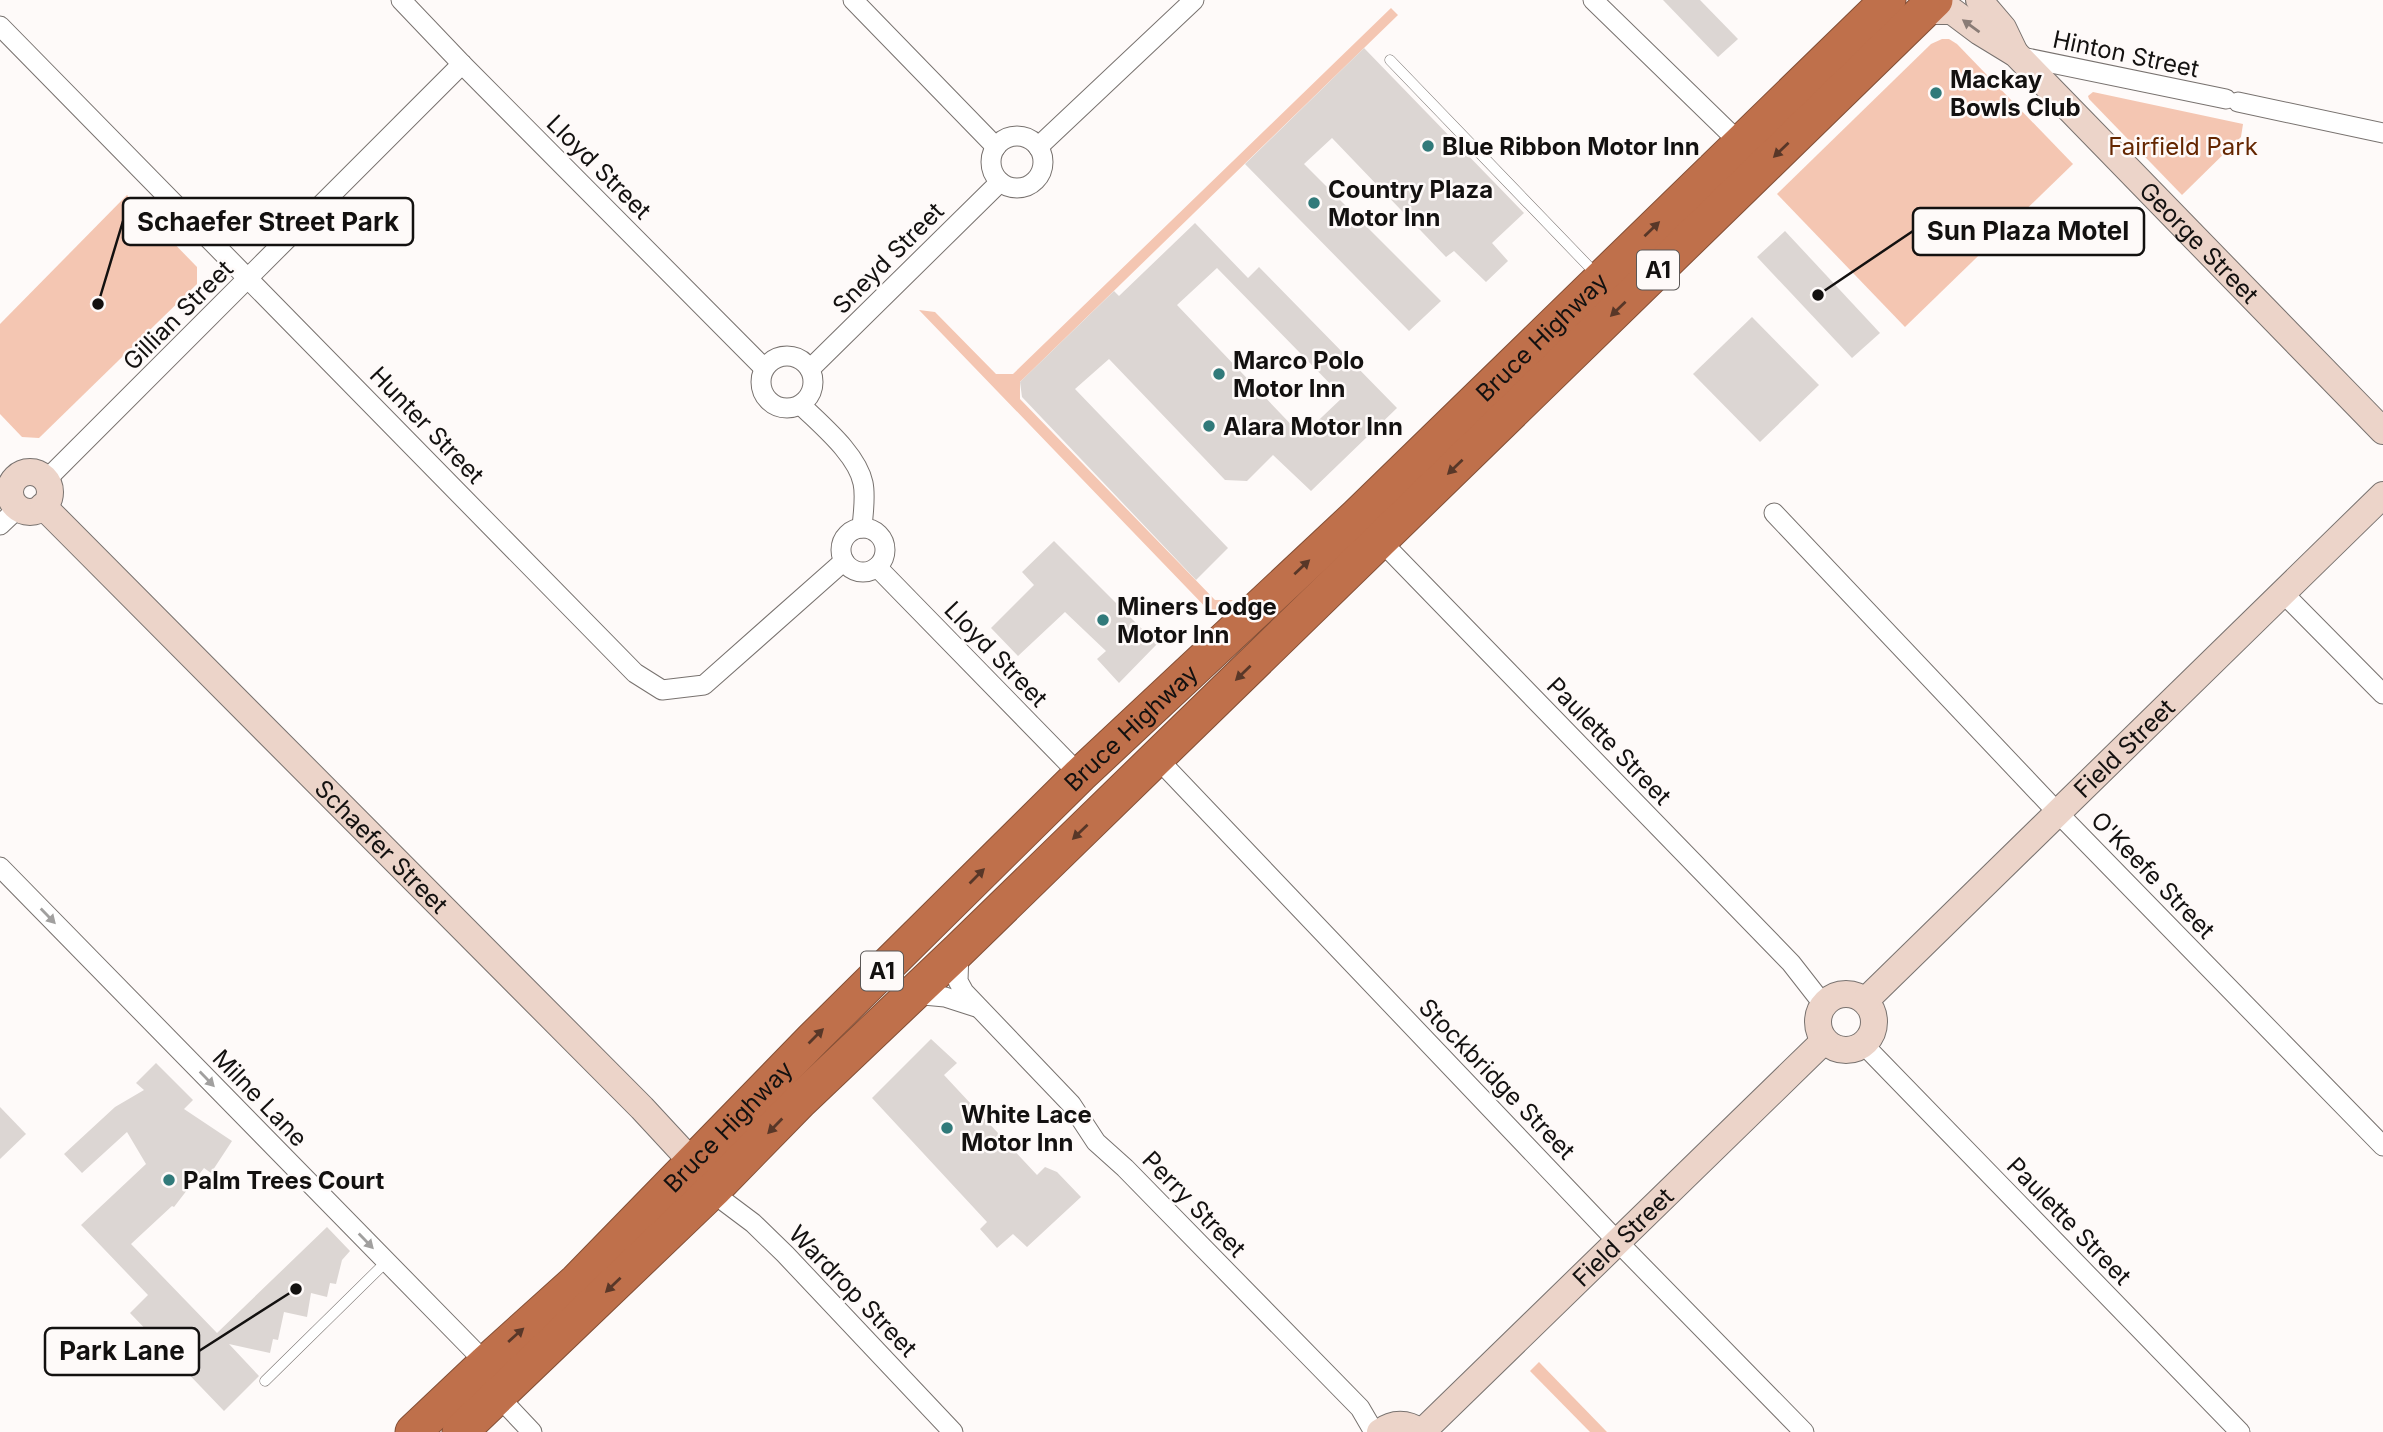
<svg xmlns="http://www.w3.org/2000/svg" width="2383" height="1432" font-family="Inter,sans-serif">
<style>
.green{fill:#f4c6b2}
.building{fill:#dcd6d3;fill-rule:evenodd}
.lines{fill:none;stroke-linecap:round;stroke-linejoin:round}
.lane-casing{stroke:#78726f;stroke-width:11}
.street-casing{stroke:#78726f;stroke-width:21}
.secondary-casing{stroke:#78726f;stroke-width:28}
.highway-casing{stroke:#834f36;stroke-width:37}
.lane{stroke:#fff;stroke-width:10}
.street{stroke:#fff;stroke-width:19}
.secondary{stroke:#ecd4c9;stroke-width:26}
.highway{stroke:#bf704b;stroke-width:35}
.oneway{fill:#8a7c76}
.oneway2{fill:#583728}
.oneway3{fill:#a1a09f}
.poi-dot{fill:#317a7a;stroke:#fefaf9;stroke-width:2.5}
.labels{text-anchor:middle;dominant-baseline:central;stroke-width:5;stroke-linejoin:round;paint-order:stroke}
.shield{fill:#fefaf9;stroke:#5a5756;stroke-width:2}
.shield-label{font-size:23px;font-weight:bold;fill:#131110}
.street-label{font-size:24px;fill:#131110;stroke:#fefaf9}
.poi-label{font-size:24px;font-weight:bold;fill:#131110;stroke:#fefaf9;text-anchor:start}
.park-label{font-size:24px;fill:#642600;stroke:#fefaf9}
.leader{fill:none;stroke:#131110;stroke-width:2.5}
.callout-dot{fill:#131110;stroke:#fefaf9;stroke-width:2.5}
.callout{fill:#fefaf9;stroke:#131110;stroke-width:2.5}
.callout-label{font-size:26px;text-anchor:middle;font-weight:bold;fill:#131110}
</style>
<rect width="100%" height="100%" fill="#fefaf9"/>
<g class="green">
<path d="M 1391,8 L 1398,15 L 1020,382 L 1020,399 L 1215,600 L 1233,600 L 1214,616 L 919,310 L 935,312 L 996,374 L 1013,374 Z"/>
<path d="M 1942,39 L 1949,39 L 1957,44 L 2073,164 L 1905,327 L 1777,194 L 1931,44 Z"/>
<path d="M 2093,92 L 2243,124 L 2241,137 L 2182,195 L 2089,99 L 2088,96 Z"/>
<path d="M 127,195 L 197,267 L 197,284 L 39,438 L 22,437 L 0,414 L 0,324 Z"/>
<path d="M 1539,1362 L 1607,1432 L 1590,1432 L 1530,1371 Z"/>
</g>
<g class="building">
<path d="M 1663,0 L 1700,0 L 1738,39 L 1718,57 Z"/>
<path d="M 1364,48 L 1524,213 L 1492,243 L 1508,261 L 1486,282 L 1454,251 L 1446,257 L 1332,138 L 1304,164 L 1441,301 L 1409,331 L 1245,164 Z"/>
<path d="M 1195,223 L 1248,278 L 1259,267 L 1397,408 L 1311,491 L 1273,455 L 1247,481 L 1225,480 L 1109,359 L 1075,389 L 1228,548 L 1196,580 L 1022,397 L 1020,382 L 1114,291 L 1119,296 ZM 1217,268 L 1343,397 L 1302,436 L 1177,305 Z"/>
<path d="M 1785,231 L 1880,333 L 1852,358 L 1757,257 Z"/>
<path d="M 1752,317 L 1819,385 L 1760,442 L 1693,374 Z"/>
<path d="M 1054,541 L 1157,644 L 1119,683 L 1097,659 L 1106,651 L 1065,612 L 1018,656 L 991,628 L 1034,585 L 1022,572 Z"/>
<path d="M 931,1039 L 957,1063 L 944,1075 L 1037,1175 L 1045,1167 L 1057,1172 L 1081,1197 L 1027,1247 L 1013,1234 L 997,1248 L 980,1229 L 987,1222 L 872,1098 Z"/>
<path d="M 156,1063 L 193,1100 L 184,1109 L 232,1141 L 211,1173 L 204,1168 L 174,1207 L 172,1206 L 131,1244 L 217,1333 L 327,1227 L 350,1251 L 342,1260 L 336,1284 L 330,1283 L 327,1297 L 311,1293 L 307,1317 L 284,1312 L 278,1340 L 273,1339 L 270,1353 L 229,1344 L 259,1376 L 224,1411 L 130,1313 L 148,1295 L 81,1225 L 146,1164 L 127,1132 L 82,1173 L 64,1154 L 115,1107 L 144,1090 L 136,1083 Z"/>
<path d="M 0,1107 L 26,1134 L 0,1159 Z"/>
</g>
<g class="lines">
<defs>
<g id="lane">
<path d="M 1390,60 L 1598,276"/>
<path d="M 265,1381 L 386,1262"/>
</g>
<g id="street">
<path d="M 401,0 L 462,64 L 764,368"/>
<path d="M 853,0 L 996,147"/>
<path d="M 1593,0 L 1740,143"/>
<path d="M 0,26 L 635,673 L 662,690 L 704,685 L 844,561"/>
<path d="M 2017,56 L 2226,99"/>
<path d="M 2238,102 L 2383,133"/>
<circle cx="1017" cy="162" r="26"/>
<path d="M 1038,147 L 1194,0"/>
<circle cx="787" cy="382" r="26"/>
<path d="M 810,369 L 1000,182"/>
<path d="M 801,405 C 821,425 857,454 863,483 C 866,497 863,513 862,528"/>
<path d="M 46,480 L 462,64"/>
<path d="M 1774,513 L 2058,813 L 2383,1146"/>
<path d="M 0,525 L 18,508"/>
<circle cx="863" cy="550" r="22"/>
<path d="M 1374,534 L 1791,963 L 1823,1004"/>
<path d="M 877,567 L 1080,775"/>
<path d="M 2283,593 L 2383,694"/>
<path d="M 1156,757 L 1616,1240 L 1804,1432"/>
<path d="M 0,867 L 486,1363"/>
<path d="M 959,950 L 958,981 L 964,992 L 1071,1104 L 1096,1142 L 1125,1168 L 1360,1408 L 1374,1432"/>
<path d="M 913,994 L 945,997 L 976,1007"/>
<path d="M 1864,1045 L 2240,1432"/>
<path d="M 715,1188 L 725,1202 L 753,1223 L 785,1254 L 953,1432"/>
<path d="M 498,1396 L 532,1432"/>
</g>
<g id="secondary">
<path d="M 1979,0 L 2003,28 L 2015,53"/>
<path id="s1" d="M 1924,11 L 1952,11 L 1980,32 L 2016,54 L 2383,431"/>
<circle cx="30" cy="492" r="20"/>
<path id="s2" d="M 43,506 L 642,1108 L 705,1176"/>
<circle cx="1846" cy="1022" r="28"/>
<path id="s3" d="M 1865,1001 L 2383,495"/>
<path d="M 1380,1432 C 1394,1422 1406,1422 1421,1432"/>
<path id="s4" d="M 1422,1432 L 1824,1041"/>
</g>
<g id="highway">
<path id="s5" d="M 413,1432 L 486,1363 L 577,1281 L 813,1039 L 1080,775 L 1357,516 L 1888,0"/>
<path d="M 460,1432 L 715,1188 L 800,1101 L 959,950 L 1935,0"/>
</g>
</defs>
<use href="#lane" class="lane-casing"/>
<use href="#street" class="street-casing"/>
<use href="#secondary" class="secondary-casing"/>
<use href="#highway" class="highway-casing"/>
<use href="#lane" class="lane"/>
<use href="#street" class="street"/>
<use href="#secondary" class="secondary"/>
<use href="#highway" class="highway"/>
</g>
<defs><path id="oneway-solid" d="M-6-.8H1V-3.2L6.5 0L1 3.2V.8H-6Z" transform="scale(1.75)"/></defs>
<use class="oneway" href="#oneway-solid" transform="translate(1971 26) rotate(-144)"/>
<g class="oneway2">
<use href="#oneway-solid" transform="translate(1781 150) rotate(136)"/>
<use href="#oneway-solid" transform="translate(1652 229) rotate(-44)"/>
<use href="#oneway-solid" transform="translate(1618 309) rotate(136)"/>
<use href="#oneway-solid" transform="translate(1455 467) rotate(136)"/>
<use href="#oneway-solid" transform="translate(1302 567) rotate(-43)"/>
<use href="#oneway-solid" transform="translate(1243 673) rotate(136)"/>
<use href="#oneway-solid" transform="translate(1080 832) rotate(136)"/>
<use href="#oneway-solid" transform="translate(977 876) rotate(-45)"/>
<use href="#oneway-solid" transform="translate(816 1036) rotate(-45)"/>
<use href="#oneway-solid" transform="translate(775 1126) rotate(134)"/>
<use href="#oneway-solid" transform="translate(613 1285) rotate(136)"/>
<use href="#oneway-solid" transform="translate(516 1335) rotate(-42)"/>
</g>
<g class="oneway3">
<use href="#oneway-solid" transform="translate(48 916) rotate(46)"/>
<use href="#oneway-solid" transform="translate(207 1079) rotate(46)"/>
<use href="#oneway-solid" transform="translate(366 1241) rotate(46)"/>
</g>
<g class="poi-dot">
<circle cx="1936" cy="93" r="7"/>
<circle cx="1428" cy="146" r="7"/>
<circle cx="1314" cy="203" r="7"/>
<circle cx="1219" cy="374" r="7"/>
<circle cx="1209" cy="426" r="7"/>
<circle cx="1103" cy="620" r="7"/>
<circle cx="947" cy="1128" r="7"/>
<circle cx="169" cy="1180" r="7"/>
</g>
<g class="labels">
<g class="shield">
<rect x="1637" y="250.5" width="42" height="39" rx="5"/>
<rect x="861" y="951.5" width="42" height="39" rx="5"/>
</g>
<g class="shield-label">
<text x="1658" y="270">A1</text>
<text x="882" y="971">A1</text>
</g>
<g class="street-label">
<text transform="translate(2126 54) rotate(12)">Hinton Street</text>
<text transform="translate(599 167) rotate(45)">Lloyd Street</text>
<text stroke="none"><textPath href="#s1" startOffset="368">George Street</textPath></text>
<text transform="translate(888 258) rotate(-45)">Sneyd Street</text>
<text transform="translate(178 315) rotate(-45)">Gillian Street</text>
<text stroke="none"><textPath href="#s5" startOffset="1573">Bruce Highway</textPath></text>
<text transform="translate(427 425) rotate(46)">Hunter Street</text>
<text transform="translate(996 654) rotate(46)">Lloyd Street</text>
<text stroke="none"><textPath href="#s5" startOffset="1006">Bruce Highway</textPath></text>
<text transform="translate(1609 741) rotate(46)">Paulette Street</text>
<text stroke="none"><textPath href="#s3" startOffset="362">Field Street</textPath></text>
<text stroke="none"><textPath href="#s2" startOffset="480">Schaefer Street</textPath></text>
<text transform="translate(2153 875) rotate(46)">O'Keefe Street</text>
<text transform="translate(1497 1079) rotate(46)">Stockbridge Street</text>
<text transform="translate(260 1098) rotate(46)">Milne Lane</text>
<text stroke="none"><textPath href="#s5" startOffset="439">Bruce Highway</textPath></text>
<text transform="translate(1194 1204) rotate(46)">Perry Street</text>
<text transform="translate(2069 1221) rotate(46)">Paulette Street</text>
<text stroke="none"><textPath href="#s4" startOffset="280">Field Street</textPath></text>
<text transform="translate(853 1291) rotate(46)">Wardrop Street</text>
</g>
<g class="poi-label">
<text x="1950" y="79">Mackay<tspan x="1950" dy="28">Bowls Club</tspan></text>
<text x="1442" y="146">Blue Ribbon Motor Inn</text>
<text x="1328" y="189">Country Plaza<tspan x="1328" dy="28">Motor Inn</tspan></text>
<text x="1233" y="360">Marco Polo<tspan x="1233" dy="28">Motor Inn</tspan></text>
<text x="1223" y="426">Alara Motor Inn</text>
<text x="1117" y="606">Miners Lodge<tspan x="1117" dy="28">Motor Inn</tspan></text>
<text x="961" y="1114">White Lace<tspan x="961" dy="28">Motor Inn</tspan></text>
<text x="183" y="1180">Palm Trees Court</text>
</g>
<g class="park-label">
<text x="2183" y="146">Fairfield Park</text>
</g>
</g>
<path class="leader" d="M98 304L123 221M1818 295L1913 231M296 1289L199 1351"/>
<g class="callout-dot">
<circle cx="98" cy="304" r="7"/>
<circle cx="1818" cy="295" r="7"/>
<circle cx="296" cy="1289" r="7"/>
</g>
<g class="callout">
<rect x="123" y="198" width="290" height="47" rx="7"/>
<rect x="1913" y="208" width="231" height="47" rx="7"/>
<rect x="45" y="1328" width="154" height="47" rx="7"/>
</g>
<g class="callout-label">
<text x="268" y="231">Schaefer Street Park</text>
<text x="2028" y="240">Sun Plaza Motel</text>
<text x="122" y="1360">Park Lane</text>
</g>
</svg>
